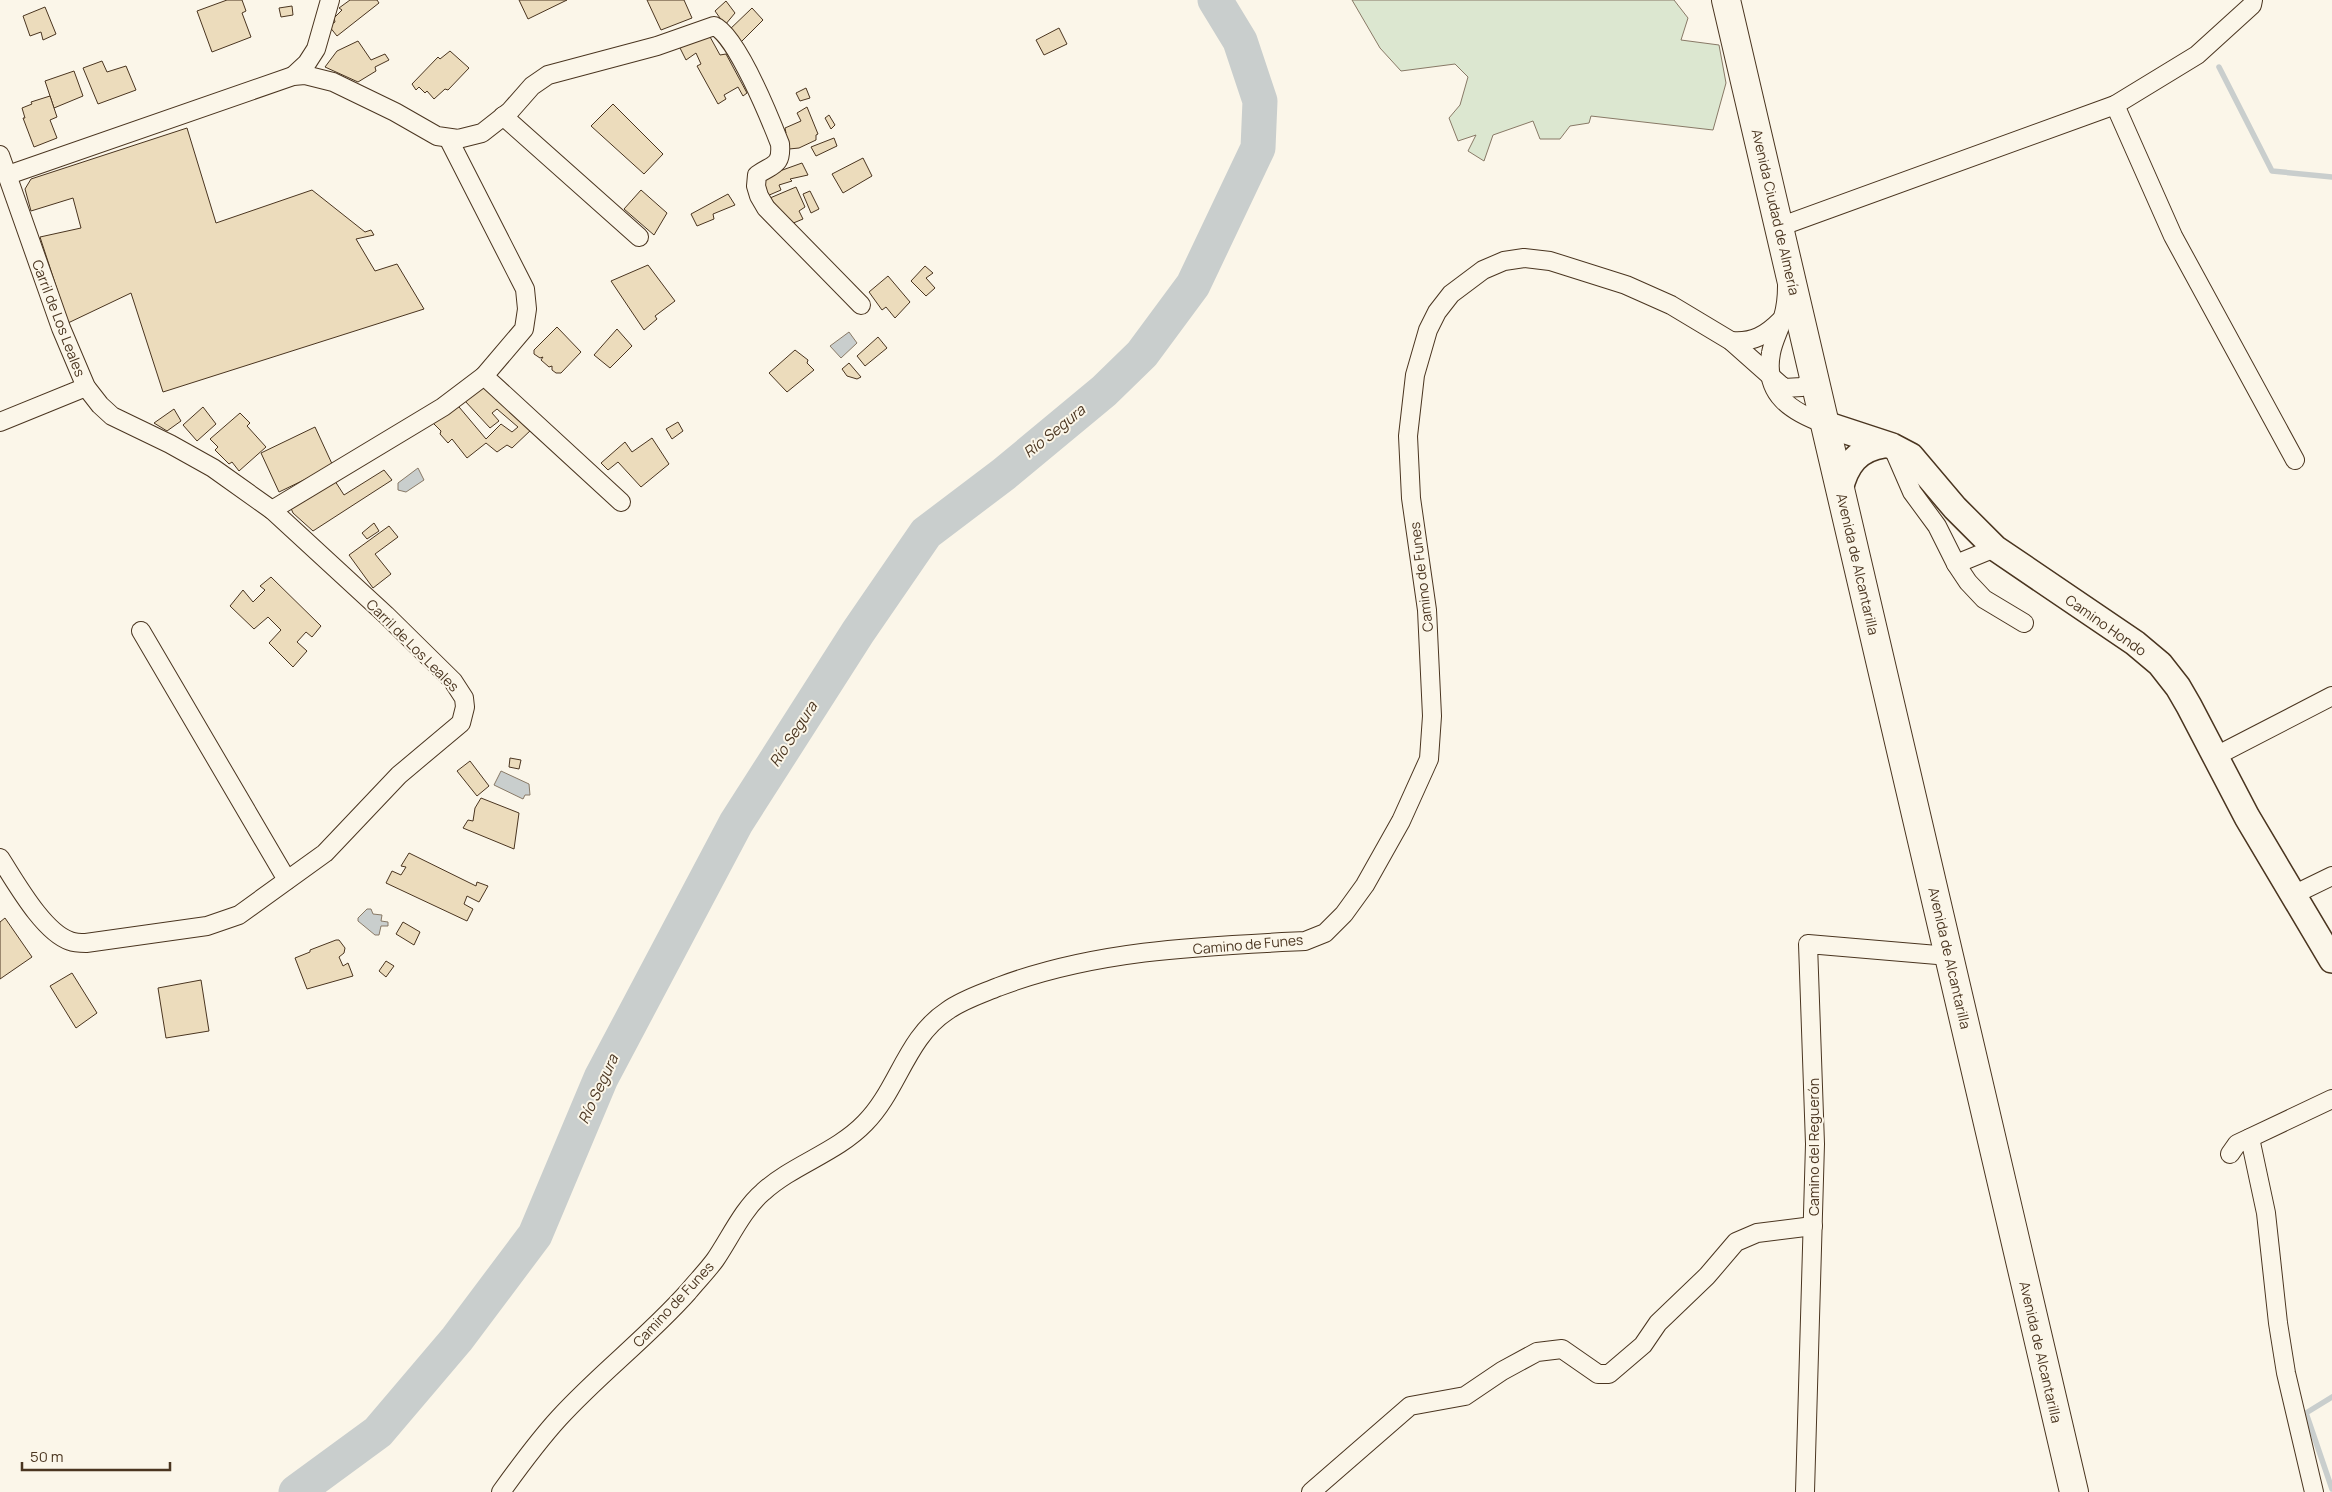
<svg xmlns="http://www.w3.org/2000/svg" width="2332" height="1492" font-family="Manrope,sans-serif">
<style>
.green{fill:#dce7d0;stroke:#887966}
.water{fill:#c9cecd;stroke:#887966}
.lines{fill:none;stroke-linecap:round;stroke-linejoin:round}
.stream{stroke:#c9cecd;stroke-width:5.5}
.river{stroke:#c9cecd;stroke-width:35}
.building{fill:#ecdcbc;stroke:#4a3520}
.street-casing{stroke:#4a3520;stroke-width:20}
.secondary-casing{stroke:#4a3520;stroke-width:28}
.primary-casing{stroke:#4a3520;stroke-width:30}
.street{stroke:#fbf6e9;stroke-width:18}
.secondary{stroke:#fbf6e9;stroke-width:25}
.primary{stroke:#fbf6e9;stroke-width:28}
.labels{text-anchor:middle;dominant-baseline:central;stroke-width:4;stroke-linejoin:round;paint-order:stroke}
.street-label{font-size:14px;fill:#4a3520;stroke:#fbf6e9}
.water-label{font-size:15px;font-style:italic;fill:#4a3520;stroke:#fbf6e9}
</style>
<rect width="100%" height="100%" fill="#fbf6e9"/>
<path class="green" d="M 1352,0 L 1674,0 L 1688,18 L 1681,40 L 1719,45 L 1726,83 L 1713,130 L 1591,116 L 1589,123 L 1570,126 L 1560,139 L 1540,139 L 1533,121 L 1493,135 L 1484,161 L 1468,151 L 1476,135 L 1458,141 L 1449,118 L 1460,105 L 1468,77 L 1455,64 L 1401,71 L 1380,48 Z"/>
<g class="water">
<path d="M 849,332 L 857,343 L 841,358 L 830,346 Z"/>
<path d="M 418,468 L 424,480 L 406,492 L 398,490 L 398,483 Z"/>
<path d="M 501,771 L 529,784 L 530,795 L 525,795 L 523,799 L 494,785 Z"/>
<path d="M 367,909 L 371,909 L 373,914 L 382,915 L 381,921 L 388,922 L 388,926 L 381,926 L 379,935 L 375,935 L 358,921 L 358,918 Z"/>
</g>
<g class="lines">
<g class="stream">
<path d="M 2219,67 L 2272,171 L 2332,177"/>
<path d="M 2332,1397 L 2306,1413 L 2332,1489"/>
</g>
<path class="river" d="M 296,1492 L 378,1432 L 457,1339 L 535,1235 L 601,1078 L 736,823 L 858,632 L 926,533 L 1004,474 L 1104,391 L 1142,354 L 1193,285 L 1258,148 L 1260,101 L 1240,41 L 1215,0"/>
</g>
<g class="building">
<path d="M 227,0 L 242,0 L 246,11 L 242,13 L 251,37 L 212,52 L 197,11 Z"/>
<path d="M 350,0 L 377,0 L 379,3 L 337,36 L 329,26 L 335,22 L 334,18 L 342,10 L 339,8 Z"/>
<path d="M 519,0 L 567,0 L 528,19 Z"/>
<path d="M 647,0 L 684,0 L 692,18 L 661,30 Z"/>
<path d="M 726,1 L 735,13 L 725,25 L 715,11 Z"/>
<path d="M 292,6 L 293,15 L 281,17 L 279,8 Z"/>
<path d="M 45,7 L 56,34 L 43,40 L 41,32 L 30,36 L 23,16 Z"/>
<path d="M 752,8 L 763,20 L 738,45 L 727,32 Z"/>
<path d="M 1059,28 L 1067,44 L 1044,55 L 1036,40 Z"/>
<path d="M 709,35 L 720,55 L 726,54 L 747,93 L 743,96 L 738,87 L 724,95 L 726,99 L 718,104 L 697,66 L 701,64 L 696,53 L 686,60 L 679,46 Z"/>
<path d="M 358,41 L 371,60 L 385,54 L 389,60 L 375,67 L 376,71 L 358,82 L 325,67 L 337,51 Z"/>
<path d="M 450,51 L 469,68 L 448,90 L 445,89 L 434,99 L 427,91 L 425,93 L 419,87 L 416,90 L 412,84 L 438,57 L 440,59 Z"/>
<path d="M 102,61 L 107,72 L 126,66 L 136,90 L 98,104 L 83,68 Z"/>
<path d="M 74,71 L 83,96 L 54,108 L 45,81 Z"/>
<path d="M 806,88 L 810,98 L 800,101 L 796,93 Z"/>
<path d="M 50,96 L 57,117 L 50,120 L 57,138 L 34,147 L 23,118 L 25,118 L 22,108 L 32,104 L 31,102 Z"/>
<path d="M 613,104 L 663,154 L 644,174 L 591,126 Z"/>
<path d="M 807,107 L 818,134 L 816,135 L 816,140 L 799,148 L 789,149 L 782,135 L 786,133 L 785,128 L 801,121 L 797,113 Z"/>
<path d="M 829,115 L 835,125 L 831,129 L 825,118 Z"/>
<path d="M 187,128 L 216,223 L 312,190 L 365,232 L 371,230 L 374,235 L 356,239 L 375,271 L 397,264 L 424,309 L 163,392 L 131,293 L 68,323 L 40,237 L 81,228 L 73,198 L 31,211 L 25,189 L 31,179 Z"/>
<path d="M 834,138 L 837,146 L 816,156 L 811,147 Z"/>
<path d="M 863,158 L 872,176 L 843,193 L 832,174 Z"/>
<path d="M 802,163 L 808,175 L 790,179 L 792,181 L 779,185 L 781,190 L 767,196 L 763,177 Z"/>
<path d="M 796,187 L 805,207 L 799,211 L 803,219 L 791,224 L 770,198 Z"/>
<path d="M 641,190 L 667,213 L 654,235 L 624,209 Z"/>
<path d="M 810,191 L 819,209 L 811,213 L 803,194 Z"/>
<path d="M 728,194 L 735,205 L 713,214 L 714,219 L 697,226 L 691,214 Z"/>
<path d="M 648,265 L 675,301 L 655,316 L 657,319 L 644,330 L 611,281 Z"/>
<path d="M 925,266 L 933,273 L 926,278 L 935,288 L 926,296 L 911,281 Z"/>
<path d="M 888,276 L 910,302 L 895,318 L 886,307 L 882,310 L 869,292 Z"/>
<path d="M 557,327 L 581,352 L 561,373 L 556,373 L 552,370 L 552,366 L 549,367 L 541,360 L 543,357 L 540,358 L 534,354 L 534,350 Z"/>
<path d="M 617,329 L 632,346 L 610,368 L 594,355 Z"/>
<path d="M 878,337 L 887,348 L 865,366 L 857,356 Z"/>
<path d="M 795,350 L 808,360 L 807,363 L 814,370 L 787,392 L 769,373 Z"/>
<path d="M 849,363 L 861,377 L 857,379 L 847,376 L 842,369 Z"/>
<path d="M 486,382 L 532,429 L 512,448 L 507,445 L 497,452 L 486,443 L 467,458 L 452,439 L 448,443 L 440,434 L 441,431 L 430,420 L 454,401 L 486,439 L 501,424 L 512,432 L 518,427 L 497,409 L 492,413 L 499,421 L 490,428 L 465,401 Z"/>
<path d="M 203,407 L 216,424 L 197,441 L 183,425 Z"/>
<path d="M 174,409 L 181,421 L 167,431 L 154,423 Z"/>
<path d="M 240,413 L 250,423 L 247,426 L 266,447 L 239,471 L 232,462 L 229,464 L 215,450 L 218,447 L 210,439 Z"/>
<path d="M 678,422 L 683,431 L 672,439 L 666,429 Z"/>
<path d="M 315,427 L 333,466 L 279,492 L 261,453 Z"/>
<path d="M 652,438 L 669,464 L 641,487 L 618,462 L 608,470 L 601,463 L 625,442 L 632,452 Z"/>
<path d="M 384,470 L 392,480 L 313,531 L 293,513 L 290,506 L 333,478 L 344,495 Z"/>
<path d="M 374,523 L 379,531 L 367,539 L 362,533 Z"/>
<path d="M 389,526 L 398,537 L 375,554 L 391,574 L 373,588 L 349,555 Z"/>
<path d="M 271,577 L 321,626 L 312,637 L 306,632 L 297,642 L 307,651 L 293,667 L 269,643 L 281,630 L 268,617 L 254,629 L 230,606 L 243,590 L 253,602 L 265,590 L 260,586 Z"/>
<path d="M 510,758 L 521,760 L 519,769 L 509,767 Z"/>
<path d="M 470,761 L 489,786 L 477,796 L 457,771 Z"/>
<path d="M 481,798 L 519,813 L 514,849 L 463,828 L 468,820 L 473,821 L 475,808 Z"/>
<path d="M 409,853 L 476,886 L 477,882 L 488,886 L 479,902 L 467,896 L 464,904 L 473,909 L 467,921 L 386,883 L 392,871 L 401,875 L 406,867 L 401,866 Z"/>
<path d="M 5,918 L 32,957 L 0,979 L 0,922 Z"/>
<path d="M 403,922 L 420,932 L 414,945 L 396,934 Z"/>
<path d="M 336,940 L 339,940 L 345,948 L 344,953 L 339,957 L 343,966 L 348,963 L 353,976 L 307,989 L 295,958 L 310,952 L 310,950 Z"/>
<path d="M 386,961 L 394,966 L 386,977 L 379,971 Z"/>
<path d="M 72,973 L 97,1013 L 76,1028 L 50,986 Z"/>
<path d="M 201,980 L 209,1031 L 166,1038 L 158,988 Z"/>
</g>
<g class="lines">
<defs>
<g id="street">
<path d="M 293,76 L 307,63 L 316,49 L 330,0"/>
<path d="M 2115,105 L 2173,236 L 2295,460"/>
<path d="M 503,116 L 639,237"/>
<path d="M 448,138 L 525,289 L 527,309 L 524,329 L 484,376"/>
<path d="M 0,155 L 61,328 L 86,387 L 100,405 L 112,416 L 170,444 L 213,468 L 272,510 L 386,615 L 453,681 L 464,698 L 465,707 L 461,723 L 399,775 L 325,853 L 239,915 L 207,926 L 86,943 C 81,943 75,943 70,941 C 43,932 15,881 0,858"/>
<path d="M 8,175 L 293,76 L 305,75 L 333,82 L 395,112 L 437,136 L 458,139 L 482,133 L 510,111 L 532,86 L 548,75 L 657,46 L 714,26 C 736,34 771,121 780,144 C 782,167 772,164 757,175 L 756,186 L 759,196 L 766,208 L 861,305"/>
<path d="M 1779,227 L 2115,105 L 2197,55 L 2252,5 L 2253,0"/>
<path d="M 1787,286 C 1787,297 1786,307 1783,317 C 1780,329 1773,341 1771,353 C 1763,395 1792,412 1825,424"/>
<path d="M 1731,341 C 1753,343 1766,335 1781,320"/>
<path d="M 0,422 L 86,387"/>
<path d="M 1892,446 L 1912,492 L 1937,526 L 1956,564 L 1968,582 L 1984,599 L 2024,623"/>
<path d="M 272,510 L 443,407 L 484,376 L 621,502"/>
<path d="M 1956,564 L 1995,548"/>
<path d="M 141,631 L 287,880"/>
<path d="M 2216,756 L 2332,696"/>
<path d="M 2295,894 L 2332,876"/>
<path d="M 2250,1138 L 2266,1213 L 2278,1323 L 2286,1373 L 2314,1492"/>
<path d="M 2230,1154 L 2237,1144 L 2332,1099"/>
<path d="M 501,1492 C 519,1467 538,1441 559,1418 C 599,1374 648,1337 688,1292 C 697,1281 707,1271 715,1260 C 730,1238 743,1209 763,1192 C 794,1164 836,1153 865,1123 C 898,1090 906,1038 947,1011 C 962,1000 981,994 998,987 C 1095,950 1202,946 1305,941 L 1325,933 L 1344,914 L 1365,885 L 1401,821 L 1429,759 L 1432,716 L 1427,610 L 1411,498 L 1408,436 L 1415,375 L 1428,330 L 1437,312 L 1451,294 L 1483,270 L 1504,261 L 1524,258 L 1550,261 L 1626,285 L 1671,305 L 1731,341 L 1784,388 L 1802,387 L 1815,378"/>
<path d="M 1311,1492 L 1410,1406 L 1465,1396 L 1502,1371 L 1537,1352 L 1562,1349 L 1598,1374 L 1609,1374 L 1643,1345 L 1658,1323 L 1707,1276 L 1736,1242 L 1757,1233 L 1813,1226"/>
<path d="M 1805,1492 L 1815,1144 L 1808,944 L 1949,956"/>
</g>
<g id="secondary">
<path d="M 1825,424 L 1892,446 L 1911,456 L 1955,508 L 1995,548 L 2135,643 L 2160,664 L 2178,687 L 2189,706 L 2247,817 L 2332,960"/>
<path d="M 1840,490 C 1846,464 1858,449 1884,445"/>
</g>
<path id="primary" d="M 1726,0 L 2074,1492"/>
</defs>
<use href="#street" class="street-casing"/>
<use href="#secondary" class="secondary-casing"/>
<use href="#primary" class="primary-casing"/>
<use href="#street" class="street"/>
<use href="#secondary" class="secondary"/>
<use href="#primary" class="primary"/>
</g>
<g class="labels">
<g class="street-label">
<text transform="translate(1776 212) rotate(77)">Avenida Ciudad de Almería</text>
<text transform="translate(59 318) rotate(69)">Carril de Los Leales</text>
<text transform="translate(1858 564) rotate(77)">Avenida de Alcantarilla</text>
<text transform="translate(1421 577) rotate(-97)">Camino de Funes</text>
<text transform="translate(2106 625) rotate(35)">Camino Hondo</text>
<text transform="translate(413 645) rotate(45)">Carril de Los Leales</text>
<text transform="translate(1248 944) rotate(-5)">Camino de Funes</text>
<text transform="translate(1950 958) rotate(77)">Avenida de Alcantarilla</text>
<text transform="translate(1813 1147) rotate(-90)">Camino del Reguerón</text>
<text transform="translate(673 1304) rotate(-47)">Camino de Funes</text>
<text transform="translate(2041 1352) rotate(77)">Avenida de Alcantarilla</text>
</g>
<g class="water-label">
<text transform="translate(1054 431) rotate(-39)">Río Segura</text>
<text transform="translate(793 734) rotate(-57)">Río Segura</text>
<text transform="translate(598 1089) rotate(-65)">Río Segura</text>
</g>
</g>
<path d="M22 1462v8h148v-8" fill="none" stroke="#4a3520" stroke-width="2.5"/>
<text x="30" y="1462" font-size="15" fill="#4a3520" stroke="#fbf6e9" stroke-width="4" paint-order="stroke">50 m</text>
</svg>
